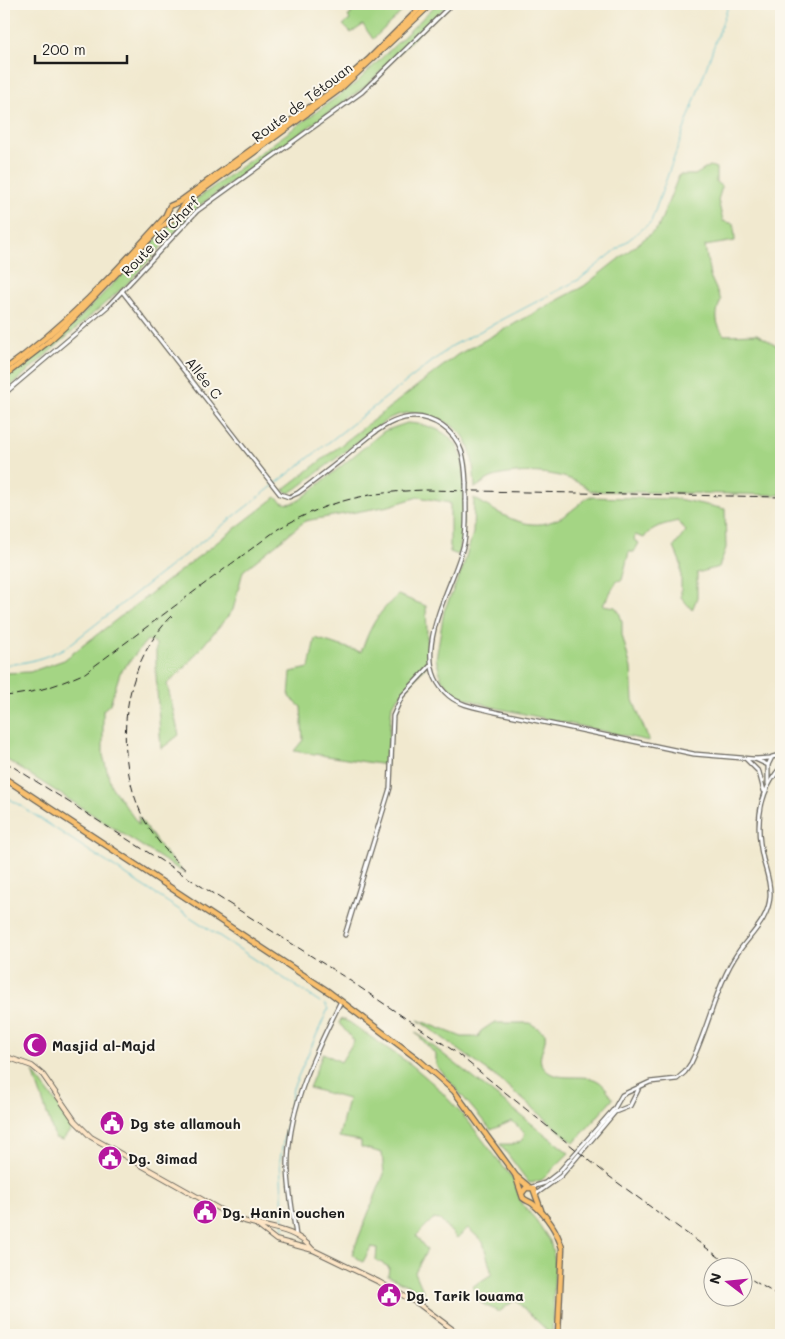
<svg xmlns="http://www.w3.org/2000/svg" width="785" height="1339" font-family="Mali,sans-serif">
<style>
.green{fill:#a4d584;stroke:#607850}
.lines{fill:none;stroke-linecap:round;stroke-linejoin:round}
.stream{stroke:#4cb9c6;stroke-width:1}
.tertiary-casing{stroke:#67645b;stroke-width:5.5}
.secondary-casing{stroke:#67645b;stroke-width:6}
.primary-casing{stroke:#67645b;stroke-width:7}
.trunk-casing{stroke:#67645b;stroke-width:7}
.tertiary{stroke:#fff;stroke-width:3}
.secondary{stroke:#fde5c5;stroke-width:4}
.primary{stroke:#f9bf6d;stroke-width:4.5}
.trunk{stroke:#f9bf6d;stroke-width:4.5}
.rail{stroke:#1c1c1c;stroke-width:1;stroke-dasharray:8 4;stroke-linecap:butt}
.tertiary-bridge-casing{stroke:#67645b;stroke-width:5.5;stroke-linecap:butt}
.tertiary-bridge{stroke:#fff;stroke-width:3}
.labels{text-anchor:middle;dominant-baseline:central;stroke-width:4;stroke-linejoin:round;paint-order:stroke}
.street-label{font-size:14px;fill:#1c1c1c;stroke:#fbf7ec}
.poi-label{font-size:14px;font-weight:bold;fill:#1c1c1c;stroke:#fbf7ec;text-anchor:start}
</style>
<rect width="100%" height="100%" fill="#fbf7ec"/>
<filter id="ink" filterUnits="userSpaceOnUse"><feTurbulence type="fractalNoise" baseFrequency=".02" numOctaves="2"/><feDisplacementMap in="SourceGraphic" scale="10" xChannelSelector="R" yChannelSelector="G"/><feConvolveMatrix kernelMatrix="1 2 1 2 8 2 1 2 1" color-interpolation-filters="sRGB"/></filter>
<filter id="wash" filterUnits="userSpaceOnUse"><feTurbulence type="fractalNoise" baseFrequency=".0096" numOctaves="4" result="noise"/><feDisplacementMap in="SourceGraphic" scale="20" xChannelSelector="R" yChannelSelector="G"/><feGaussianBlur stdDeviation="1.12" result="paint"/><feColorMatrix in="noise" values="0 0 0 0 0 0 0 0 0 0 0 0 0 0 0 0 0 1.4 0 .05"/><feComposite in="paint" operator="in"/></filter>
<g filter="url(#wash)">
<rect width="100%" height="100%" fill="#f1e9cf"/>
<g class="green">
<path d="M 350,4 L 410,4 L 373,39 L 363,25 L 351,33 L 343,25 L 350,20 L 348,16 L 351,15 Z"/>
<path d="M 437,4 L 448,4 L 366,86 L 200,205 L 127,284 L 4,392 L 4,380 L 67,331 L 169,226 L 182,217 L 190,204 L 356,83 Z"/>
<path d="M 710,166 L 716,168 L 716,182 L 722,187 L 718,200 L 723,221 L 734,224 L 735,241 L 705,246 L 710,276 L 721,300 C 715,314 715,323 724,335 L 757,334 L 781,348 L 781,495 L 591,491 C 569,471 519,468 491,478 C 486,480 480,485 475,488 C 474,472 473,456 467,442 C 458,422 422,409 402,414 C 397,415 392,417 388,419 L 296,489 L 289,493 L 283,490 L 457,355 L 584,286 L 658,228 L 679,175 L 695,175 Z"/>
<path d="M 407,423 C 431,424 455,433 462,458 C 465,468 463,482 464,493 C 464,514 463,535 458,555 L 450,552 L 450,503 L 418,497 L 389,506 L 305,521 L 243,571 L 233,610 L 185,667 L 167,684 L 179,735 L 161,749 L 156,675 L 156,644 L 147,640 L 120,673 L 110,704 L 103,710 L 103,755 L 111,786 L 139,825 L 138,816 L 161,848 L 184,873 L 4,758 L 4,673 L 30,672 L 64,660 L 276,497 C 284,506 291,505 301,499 L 384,431 Z"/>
<path d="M 588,497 L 678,499 L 725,509 L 726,548 L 719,567 L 697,573 L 697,598 L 692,610 L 681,597 L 681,564 L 674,547 L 686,531 L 678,521 C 666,524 651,526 644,538 L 635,535 L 634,540 L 639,543 L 634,552 L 629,552 L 622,580 L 617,581 L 603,605 L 615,607 L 619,612 L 622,621 L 622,635 L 631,668 L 633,700 L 649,741 L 492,707 L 457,695 L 442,680 L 436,659 L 444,611 L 462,570 L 473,533 L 474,498 C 497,512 525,532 553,521 C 566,517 578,505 588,497 Z"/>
<path d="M 398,595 L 426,606 L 428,664 L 392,705 L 386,765 L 294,751 L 303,740 L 301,707 L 289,697 L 291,672 L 309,668 L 315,638 L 361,652 C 371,625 377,614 398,595 Z"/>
<path d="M 341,1019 L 349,1022 L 413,1066 L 437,1087 L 468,1121 L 513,1179 L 521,1203 L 536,1220 L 550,1241 L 555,1261 L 552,1335 L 515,1300 L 499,1312 L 481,1303 L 472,1287 L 492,1274 L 483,1242 L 468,1228 L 457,1238 L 440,1220 L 433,1219 L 416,1236 L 427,1250 L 415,1272 L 424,1293 L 388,1276 L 389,1267 L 376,1260 L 377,1248 L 371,1247 L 363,1262 L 352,1254 L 384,1174 L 382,1153 L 361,1147 L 361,1141 L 339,1137 L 348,1099 L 309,1088 L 323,1053 L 341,1062 L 354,1041 L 339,1023 Z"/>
<path d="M 418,1020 L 462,1037 L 478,1037 L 481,1031 L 493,1023 L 530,1023 L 545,1033 C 547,1044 538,1055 541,1063 C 551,1086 582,1071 598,1081 C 605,1085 609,1093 613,1099 L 574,1143 L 500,1080 Z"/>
<path d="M 415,1032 L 569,1153 L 542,1180 L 529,1183 L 500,1144 C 512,1144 522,1146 525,1133 L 512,1121 L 491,1130 L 436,1065 L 436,1055 Z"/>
<path d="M 33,1072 L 61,1109 L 72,1128 L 63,1140 L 55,1138 Z"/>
</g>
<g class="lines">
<g class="stream">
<path d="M 4,665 C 29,663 46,658 68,646 L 452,346 L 580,279 L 651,222 L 729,4"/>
<path d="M 4,795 L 320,1002"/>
<path d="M 284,1229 L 280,1160 L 293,1088 L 328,1009 L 325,1004"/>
</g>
</g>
</g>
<g filter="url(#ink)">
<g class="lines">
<defs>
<g id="tertiary">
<path d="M 122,291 L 280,494 L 289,497 L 298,493 C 314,481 330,469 346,456 C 373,433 405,401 442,426 C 463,440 465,460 466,483"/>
<path d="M 4,394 L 108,306 L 197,211 L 362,92 L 452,4"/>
<path d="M 466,501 C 466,515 467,529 464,543 C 455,585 404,659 449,696 C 461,706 480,708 495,712 L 694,754 L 754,759 L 770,758"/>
<path d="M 746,759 L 759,772 L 764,791"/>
<path d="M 755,759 L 768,765 L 768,784"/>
<path d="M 768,765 L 772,757 L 776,756 L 781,760"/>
<path d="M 345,935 L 390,788 L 393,716 L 402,696 L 431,665"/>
<path d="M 532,1187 L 545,1183 L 558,1173 L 614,1109 L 622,1095 L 650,1082 L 677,1079 L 685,1072 L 691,1063 C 709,1027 716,984 739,951 C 751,934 769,919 770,896 C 771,883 766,871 763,859 C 755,825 758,793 781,767"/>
<path d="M 536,1194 L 561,1176 L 615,1112 L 630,1106 L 638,1090"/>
<path d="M 296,1236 C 293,1211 287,1185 288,1160 C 290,1103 316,1051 341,1001"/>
</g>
<g id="secondary">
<path d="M 4,1056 L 32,1066 L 43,1075 L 75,1121 L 91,1137 L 235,1218 C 262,1229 293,1225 313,1250"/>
<path d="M 258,1226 L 276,1240 L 313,1250 L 379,1282 L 420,1305 L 460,1335"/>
</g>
<g id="primary">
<path d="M 4,778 L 329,992 L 419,1060 L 454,1091 L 516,1176 L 529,1187"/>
<path d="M 516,1177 L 523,1198 C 526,1201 529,1201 533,1204 C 546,1215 557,1231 562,1248 L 558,1335"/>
<path d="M 522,1193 L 526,1188 L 533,1188 L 541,1210"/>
</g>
<g id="trunk">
<path d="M 4,370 C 65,327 115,273 165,217 L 170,206 L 179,202 L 336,88 L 368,60 L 424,4"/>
<path d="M 4,376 L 48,342 L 72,320 L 158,230 L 178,214 L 186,202 L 339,90 L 431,4"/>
</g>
</defs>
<use href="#tertiary" class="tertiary-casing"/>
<use href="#secondary" class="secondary-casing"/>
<use href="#primary" class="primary-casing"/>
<use href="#trunk" class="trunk-casing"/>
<use href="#tertiary" class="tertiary"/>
<use href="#secondary" class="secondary"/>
<use href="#primary" class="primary"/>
<use href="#trunk" class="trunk"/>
<g class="rail">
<path d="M 172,616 C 122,665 113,750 141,813 C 151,836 170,856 188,872"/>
<path d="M 4,696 C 33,694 58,685 85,673 L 278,529 C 329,500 368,492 425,490 L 781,497"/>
<path d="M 4,761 L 346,978 L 454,1051 L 610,1177 L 731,1266"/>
<path d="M 742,1274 L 781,1297"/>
</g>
<defs>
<path id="tertiary-bridge" d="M 466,501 L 466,483"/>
</defs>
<use href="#tertiary-bridge" class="tertiary-bridge-casing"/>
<use href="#tertiary-bridge" class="tertiary-bridge"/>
</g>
</g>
<defs>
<symbol id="mosque-disc" viewBox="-11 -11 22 22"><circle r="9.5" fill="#b5179e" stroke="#fbf7ec"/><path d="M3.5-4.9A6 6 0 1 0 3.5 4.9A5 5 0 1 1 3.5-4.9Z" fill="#fff"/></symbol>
<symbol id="civic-disc" viewBox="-11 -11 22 22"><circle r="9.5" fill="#b5179e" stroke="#fbf7ec"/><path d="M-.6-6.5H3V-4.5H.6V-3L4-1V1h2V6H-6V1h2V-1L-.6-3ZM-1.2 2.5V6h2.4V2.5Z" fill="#fff"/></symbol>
</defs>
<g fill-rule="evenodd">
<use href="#mosque-disc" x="21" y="1031" width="28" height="28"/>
<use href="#civic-disc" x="98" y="1109" width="28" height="28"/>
<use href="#civic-disc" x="96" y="1144" width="28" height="28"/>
<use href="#civic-disc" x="191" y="1198" width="28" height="28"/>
<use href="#civic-disc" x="375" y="1281" width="28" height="28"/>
</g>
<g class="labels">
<g class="street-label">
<text transform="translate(302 102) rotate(-37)">Route de Tétouan</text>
<text transform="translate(160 236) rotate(-46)">Route du Charf</text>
<text transform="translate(204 378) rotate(52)">Allée C</text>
</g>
<g class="poi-label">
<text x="52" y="1045">Masjid al-Majd</text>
<text x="130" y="1123">Dg ste allamouh</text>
<text x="128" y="1158">Dg. 3imad</text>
<text x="222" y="1212">Dg. Hanin ouchen</text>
<text x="406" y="1295">Dg. Tarik louama</text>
</g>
</g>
<rect width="785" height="1339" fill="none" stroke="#fbf7ec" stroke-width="20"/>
<g transform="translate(728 1282) rotate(286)"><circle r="24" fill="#fbf7ec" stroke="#a29f99"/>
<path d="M0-4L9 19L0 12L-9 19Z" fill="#b5179e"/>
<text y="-8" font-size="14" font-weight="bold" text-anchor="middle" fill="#1c1c1c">N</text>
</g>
<path d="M35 55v8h92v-8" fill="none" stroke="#1c1c1c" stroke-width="2.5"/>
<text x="42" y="55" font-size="15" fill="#1c1c1c" stroke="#fbf7ec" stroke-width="4" paint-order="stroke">200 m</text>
</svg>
